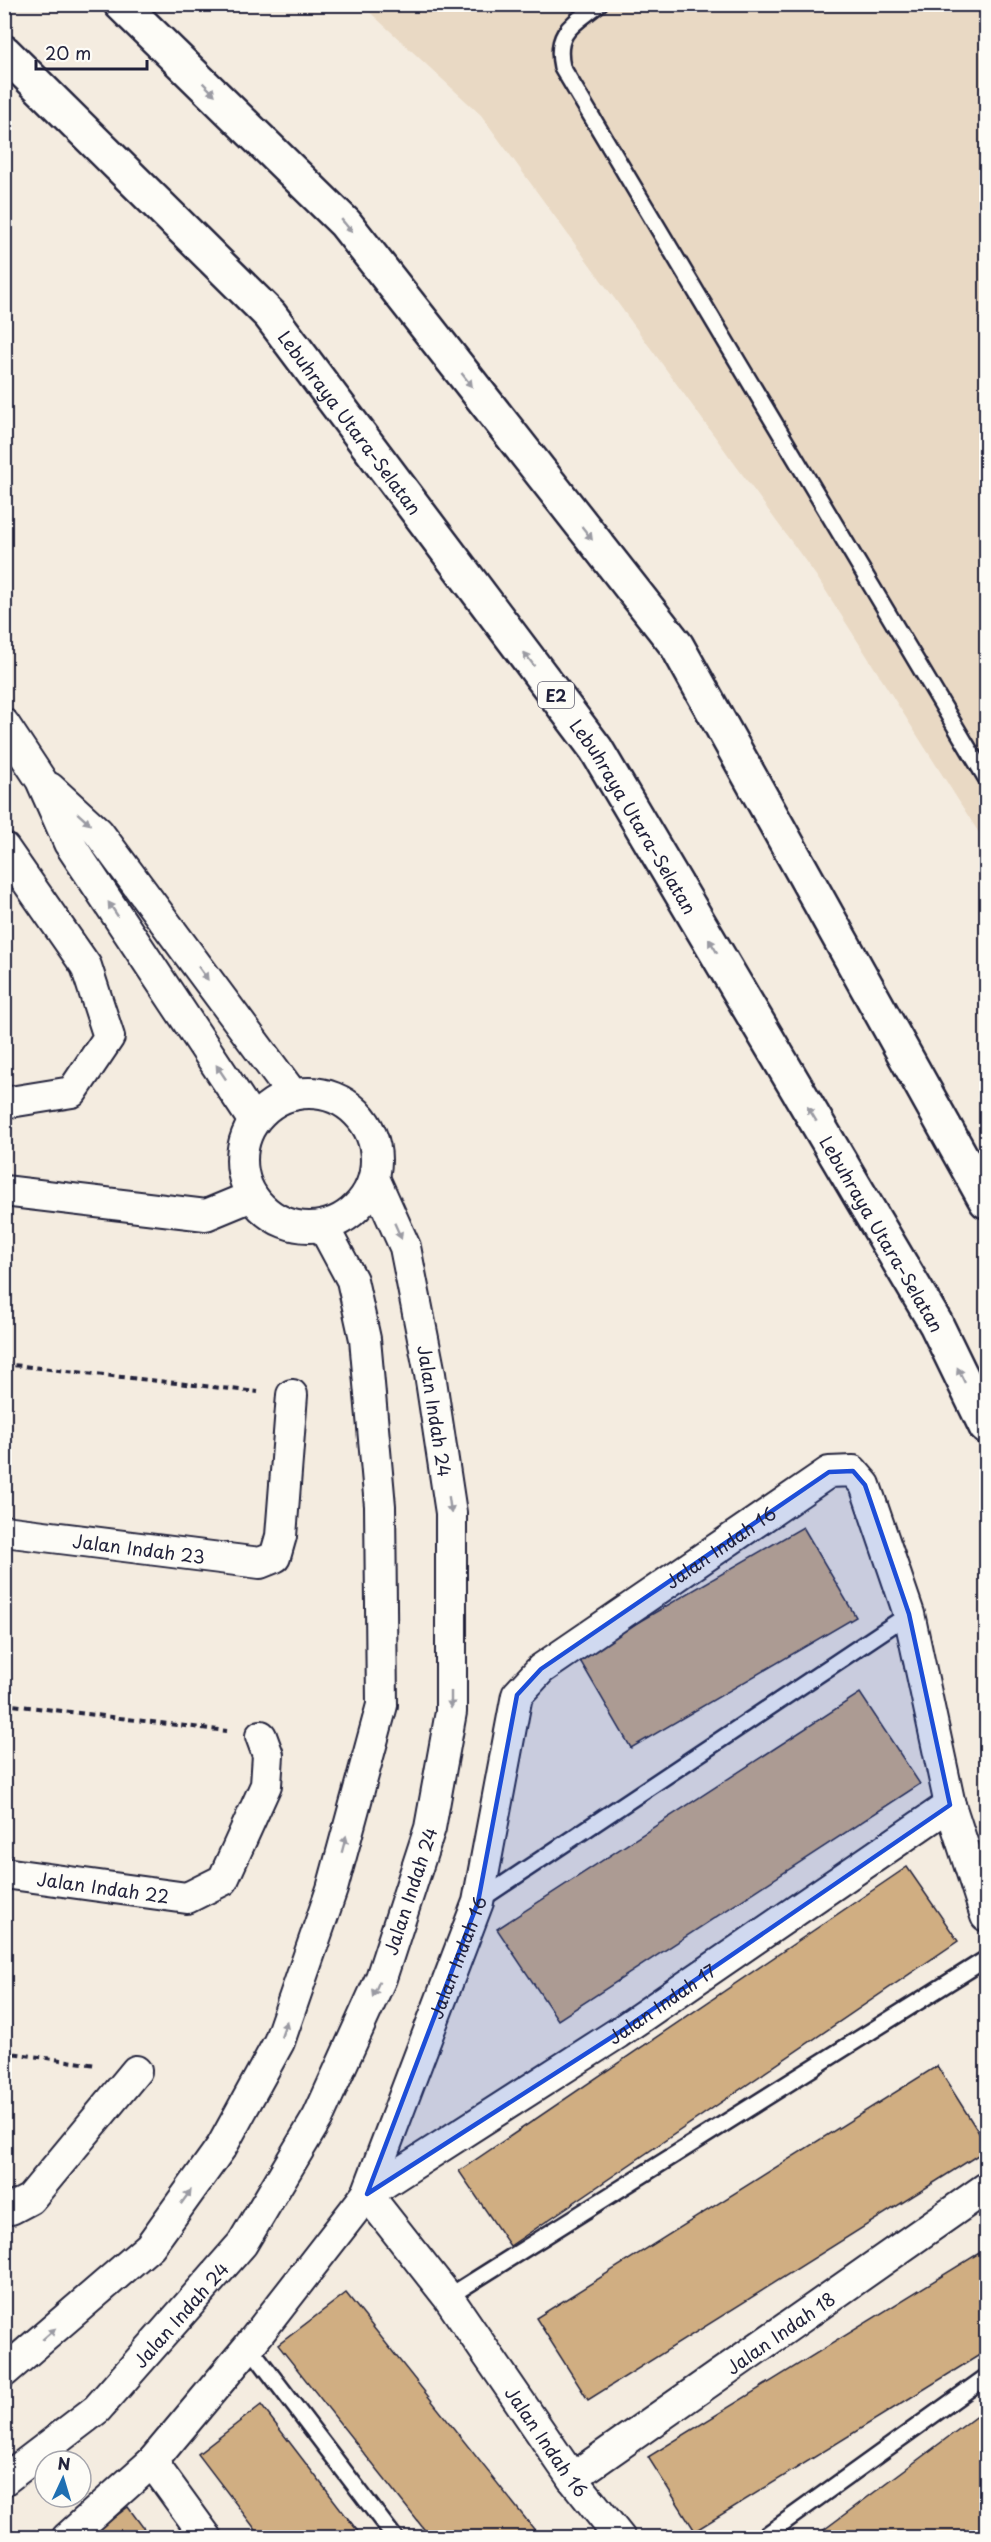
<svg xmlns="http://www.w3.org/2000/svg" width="991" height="2542" font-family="'Playpen Sans',sans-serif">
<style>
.built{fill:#e9d9c4}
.building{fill:#d0ae82;stroke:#22223b;stroke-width:1.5}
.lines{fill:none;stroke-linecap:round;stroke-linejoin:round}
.service-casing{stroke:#22223b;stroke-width:20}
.minor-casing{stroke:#22223b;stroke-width:34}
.motorway-casing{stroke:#22223b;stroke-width:38}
.path{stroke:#22223b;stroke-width:4;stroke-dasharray:6 4.5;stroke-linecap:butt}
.service{stroke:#fdfcf7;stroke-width:15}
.minor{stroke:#fdfcf7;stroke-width:30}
.motorway{stroke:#fdfcf7;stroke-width:33}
.oneway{fill:#9a9aa2}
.marked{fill:#1d4ed8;fill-opacity:0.2;stroke:#1d4ed8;stroke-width:4.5;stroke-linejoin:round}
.labels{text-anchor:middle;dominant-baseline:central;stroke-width:4.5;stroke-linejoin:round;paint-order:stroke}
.shield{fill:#fdfcf7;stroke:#646373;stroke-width:1.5}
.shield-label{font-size:16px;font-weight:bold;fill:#22223b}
.street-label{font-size:18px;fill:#22223b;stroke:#fdfcf7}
</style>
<rect width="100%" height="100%" fill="#f4ece0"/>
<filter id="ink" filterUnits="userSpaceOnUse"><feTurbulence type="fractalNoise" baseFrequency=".0167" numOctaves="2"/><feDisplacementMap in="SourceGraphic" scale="12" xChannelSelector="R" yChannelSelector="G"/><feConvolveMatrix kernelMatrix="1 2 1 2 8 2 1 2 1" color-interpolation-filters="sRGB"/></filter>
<g filter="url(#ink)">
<path class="built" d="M 362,5 L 986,5 L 986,844 L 817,577 L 481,115 Z"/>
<g class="building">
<path d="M 803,1527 L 856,1617 L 631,1748 L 578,1657 Z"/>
<path d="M 860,1693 L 920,1784 L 558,2020 L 497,1929 Z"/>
<path d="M 907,1867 L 958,1941 L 510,2246 L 459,2171 Z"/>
<path d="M 937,2066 L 986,2144 L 986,2150 L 588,2400 L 536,2318 Z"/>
<path d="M 984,2250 L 986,2254 L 986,2351 L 695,2531 L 648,2457 Z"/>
<path d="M 346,2293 L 541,2538 L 431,2538 L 278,2345 Z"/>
<path d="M 261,2405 L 363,2538 L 262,2538 L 198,2454 Z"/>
<path d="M 986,2409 L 986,2534 L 982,2538 L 813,2538 Z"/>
<path d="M 128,2507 L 151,2538 L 87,2538 Z"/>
</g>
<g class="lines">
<defs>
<g id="service">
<path d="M 599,4 C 574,24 554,31 562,67 L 986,778"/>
<path d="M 480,1900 L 909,1614"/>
<path d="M 448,2297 L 986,1959"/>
<path d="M 249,2346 L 395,2538"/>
<path d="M 762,2538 L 986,2377"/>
</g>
<g id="minor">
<path d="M 4,724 L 41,780 L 69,843 L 253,1120"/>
<path d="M 50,788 L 98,832 L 293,1095"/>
<path d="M 4,848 L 86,966 L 109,1037 L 72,1092 L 4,1103"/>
<circle cx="309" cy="1160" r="67"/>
<path d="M 4,1191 L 206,1215 L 252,1196"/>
<path id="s1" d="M 4,1531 L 260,1563 L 275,1557 L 281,1536 L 292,1395"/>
<path id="s2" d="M 4,1873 L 187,1898 L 223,1880 L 266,1785 L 268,1755 L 261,1736"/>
<path id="s3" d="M 367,2194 L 618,2033 L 950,1805"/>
<path id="s4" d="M 367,2194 L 448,2297 L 572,2478 L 620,2538"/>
<path d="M 4,2209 L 11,2209 L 30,2199 L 136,2071"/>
<path d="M 4,2372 L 150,2246 L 222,2146 L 279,2042 L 332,1889 L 382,1705 L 380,1506 L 365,1339 L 352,1280 L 323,1226"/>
<path d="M 152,2462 L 207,2538"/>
<path id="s5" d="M 572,2478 L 986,2188"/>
<path id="s6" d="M 4,2480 L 97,2409 L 242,2244 L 318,2117 L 381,1978 L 430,1828 L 451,1712 L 451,1513 L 430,1374 L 405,1247 L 374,1178"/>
<path id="s7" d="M 67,2538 L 152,2462 L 249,2346 L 367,2194 L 478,1902 L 517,1695 L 541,1669 L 829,1472 L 853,1471 L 865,1485 L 909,1614 L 950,1805 L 986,1916"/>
</g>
<g id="motorway">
<path d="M 121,4 L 345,223 L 677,646 L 986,1201"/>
<path id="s8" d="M 4,52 L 270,315 L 596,749 L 936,1324 L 986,1427"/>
</g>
</defs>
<use href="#service" class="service-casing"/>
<use href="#minor" class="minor-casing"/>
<use href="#motorway" class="motorway-casing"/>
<g class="path">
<path d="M 4,1364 L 258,1392"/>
<path d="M 4,1704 L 227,1731"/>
<path d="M 4,2052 L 96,2065"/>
</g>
<use href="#service" class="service"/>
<use href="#minor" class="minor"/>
<use href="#motorway" class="motorway"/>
</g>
<defs><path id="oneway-solid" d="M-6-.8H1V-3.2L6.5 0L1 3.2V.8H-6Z" transform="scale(1.5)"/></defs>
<g class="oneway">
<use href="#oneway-solid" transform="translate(209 89) rotate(45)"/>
<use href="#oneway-solid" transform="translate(347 226) rotate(50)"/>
<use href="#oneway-solid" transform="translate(467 380) rotate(52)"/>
<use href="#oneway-solid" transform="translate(587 533) rotate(52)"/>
<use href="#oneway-solid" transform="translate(529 659) rotate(-127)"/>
<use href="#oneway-solid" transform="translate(84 819) rotate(42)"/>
<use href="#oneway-solid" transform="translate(113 909) rotate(-124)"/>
<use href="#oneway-solid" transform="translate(713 946) rotate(-121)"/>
<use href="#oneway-solid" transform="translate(203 973) rotate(54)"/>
<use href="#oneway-solid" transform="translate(221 1072) rotate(-124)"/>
<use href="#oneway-solid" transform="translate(812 1114) rotate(-121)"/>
<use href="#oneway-solid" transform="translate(398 1231) rotate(66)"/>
<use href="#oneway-solid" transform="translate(961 1375) rotate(-116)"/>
<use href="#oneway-solid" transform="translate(450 1505) rotate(82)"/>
<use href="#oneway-solid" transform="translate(451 1700) rotate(90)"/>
<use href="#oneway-solid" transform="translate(344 1844) rotate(-75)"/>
<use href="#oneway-solid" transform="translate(376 1989) rotate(114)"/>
<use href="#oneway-solid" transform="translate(284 2029) rotate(-71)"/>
<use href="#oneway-solid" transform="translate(186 2197) rotate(-54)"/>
<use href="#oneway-solid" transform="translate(49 2334) rotate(-41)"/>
</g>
</g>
<path class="marked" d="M 853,1471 L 865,1485 L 909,1614 L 950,1805 L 618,2033 L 367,2194 L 478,1902 L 517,1695 L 541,1669 L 829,1472 Z"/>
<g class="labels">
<rect class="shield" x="538" y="682" width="36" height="26" rx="4.5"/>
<g class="shield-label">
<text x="556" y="695">E2</text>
</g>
<g class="street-label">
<text stroke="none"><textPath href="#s8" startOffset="508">Lebuhraya Utara–Selatan</textPath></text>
<text stroke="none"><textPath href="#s8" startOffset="994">Lebuhraya Utara–Selatan</textPath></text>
<text stroke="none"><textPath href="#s8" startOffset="1480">Lebuhraya Utara–Selatan</textPath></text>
<text transform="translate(435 1411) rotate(81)">Jalan Indah 24</text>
<text stroke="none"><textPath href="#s7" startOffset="1233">Jalan Indah 16</textPath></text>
<text stroke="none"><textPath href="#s1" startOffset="136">Jalan Indah 23</textPath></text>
<text stroke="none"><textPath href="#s2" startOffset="100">Jalan Indah 22</textPath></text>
<text stroke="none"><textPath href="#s6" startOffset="729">Jalan Indah 24</textPath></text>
<text stroke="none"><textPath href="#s7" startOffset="711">Jalan Indah 16</textPath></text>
<text stroke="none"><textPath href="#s3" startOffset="351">Jalan Indah 17</textPath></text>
<text stroke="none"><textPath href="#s6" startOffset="243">Jalan Indah 24</textPath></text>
<text stroke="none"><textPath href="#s5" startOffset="254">Jalan Indah 18</textPath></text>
<text stroke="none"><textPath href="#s4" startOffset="306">Jalan Indah 16</textPath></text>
</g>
</g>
<rect width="991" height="2542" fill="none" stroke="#fdfcf7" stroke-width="24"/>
<rect x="12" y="12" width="967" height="2518" fill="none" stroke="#22223b" stroke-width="2" filter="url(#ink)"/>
<g transform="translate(63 2479) rotate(4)"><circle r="28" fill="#fdfcf7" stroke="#a5a5ac" stroke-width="1.5"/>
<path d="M0-4.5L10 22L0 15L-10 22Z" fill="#1f6fb2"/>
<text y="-9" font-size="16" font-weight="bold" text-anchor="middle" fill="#22223b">N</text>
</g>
<path d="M36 60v9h111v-9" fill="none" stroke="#22223b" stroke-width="3"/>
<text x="45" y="60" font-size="18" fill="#22223b" stroke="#fdfcf7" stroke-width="4.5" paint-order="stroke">20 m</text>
</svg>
